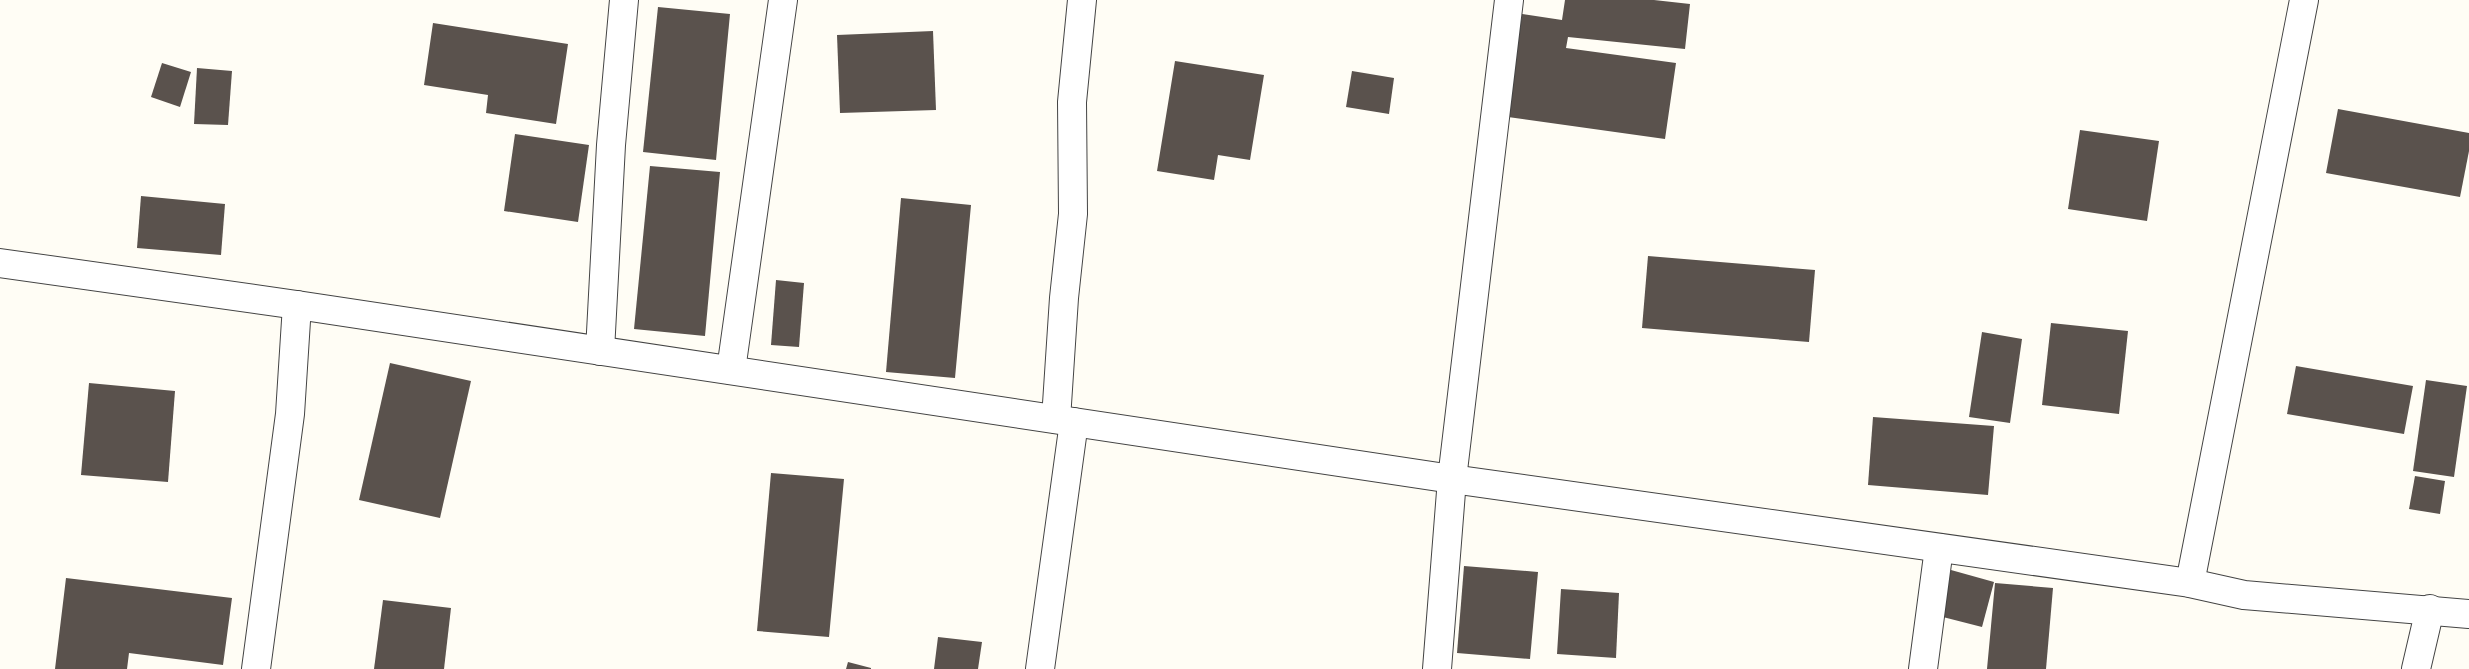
<svg xmlns="http://www.w3.org/2000/svg" width="2469" height="669" font-family="Literata,serif">
<style>
.building{fill:#5a524d}
.lines{fill:none;stroke-linecap:round;stroke-linejoin:round}
.minor-casing{stroke:#444;stroke-width:30}
.minor{stroke:#fff;stroke-width:28}
</style>
<rect width="100%" height="100%" fill="#fffdf5"/>
<g class="building">
<path d="M 1565,0 L 1654,0 L 1690,4 L 1685,49 L 1568,37 L 1566,48 L 1676,63 L 1665,139 L 1508,117 L 1522,14 L 1562,20 Z"/>
<path d="M 658,7 L 730,14 L 716,160 L 643,152 Z"/>
<path d="M 433,23 L 568,44 L 556,124 L 486,113 L 488,95 L 424,85 Z"/>
<path d="M 933,31 L 936,110 L 840,113 L 837,35 Z"/>
<path d="M 1175,61 L 1264,75 L 1250,160 L 1218,155 L 1214,180 L 1157,171 Z"/>
<path d="M 162,63 L 191,72 L 180,107 L 151,97 Z"/>
<path d="M 197,68 L 232,71 L 228,125 L 194,124 Z"/>
<path d="M 1352,71 L 1394,78 L 1389,114 L 1346,107 Z"/>
<path d="M 2338,109 L 2469,133 L 2469,151 L 2460,197 L 2326,173 Z"/>
<path d="M 2080,130 L 2159,141 L 2147,221 L 2068,209 Z"/>
<path d="M 515,134 L 589,145 L 578,222 L 504,211 Z"/>
<path d="M 650,166 L 720,172 L 705,336 L 634,329 Z"/>
<path d="M 141,196 L 225,204 L 221,255 L 137,248 Z"/>
<path d="M 901,198 L 971,205 L 955,378 L 886,372 Z"/>
<path d="M 1648,256 L 1815,270 L 1809,342 L 1642,328 Z"/>
<path d="M 776,280 L 804,283 L 799,347 L 771,345 Z"/>
<path d="M 2051,323 L 2128,331 L 2119,414 L 2042,405 Z"/>
<path d="M 1982,332 L 2022,339 L 2010,423 L 1969,417 Z"/>
<path d="M 390,363 L 471,381 L 440,518 L 359,500 Z"/>
<path d="M 2296,366 L 2413,386 L 2404,434 L 2287,414 Z"/>
<path d="M 2426,380 L 2467,386 L 2454,477 L 2413,471 Z"/>
<path d="M 89,383 L 175,391 L 168,482 L 81,475 Z"/>
<path d="M 1873,417 L 1994,426 L 1988,495 L 1868,485 Z"/>
<path d="M 771,473 L 844,479 L 829,637 L 757,631 Z"/>
<path d="M 2415,476 L 2445,481 L 2440,514 L 2409,509 Z"/>
<path d="M 1464,566 L 1538,572 L 1530,659 L 1457,653 Z"/>
<path d="M 1951,570 L 1994,582 L 1982,627 L 1939,616 Z"/>
<path d="M 66,578 L 232,598 L 223,665 L 129,653 L 127,669 L 55,669 Z"/>
<path d="M 1995,583 L 2053,588 L 2046,669 L 1987,669 Z"/>
<path d="M 1561,589 L 1619,593 L 1616,658 L 1557,654 Z"/>
<path d="M 383,600 L 451,608 L 444,669 L 374,669 Z"/>
<path d="M 938,637 L 982,642 L 978,669 L 934,669 Z"/>
<path d="M 848,662 L 871,668 L 871,669 L 846,669 Z"/>
</g>
<g class="lines">
<defs>
<g id="minor">
<path d="M 0,263 L 297,305 L 1452,479 L 2190,583 L 2244,595 L 2469,614"/>
<path d="M 600,351 L 611,145 L 624,0"/>
<path d="M 731,370 L 783,0"/>
<path d="M 1056,419 L 1064,298 L 1073,214 L 1072,102 L 1082,0"/>
<path d="M 2190,583 L 2304,0"/>
<path d="M 256,669 L 290,414 L 297,305"/>
<path d="M 1040,669 L 1074,422"/>
<path d="M 1437,669 L 1452,479 L 1509,0"/>
<path d="M 1923,669 L 1939,548"/>
<path d="M 2416,669 L 2430,609"/>
</g>
</defs>
<use href="#minor" class="minor-casing"/>
<use href="#minor" class="minor"/>
</g>
</svg>
